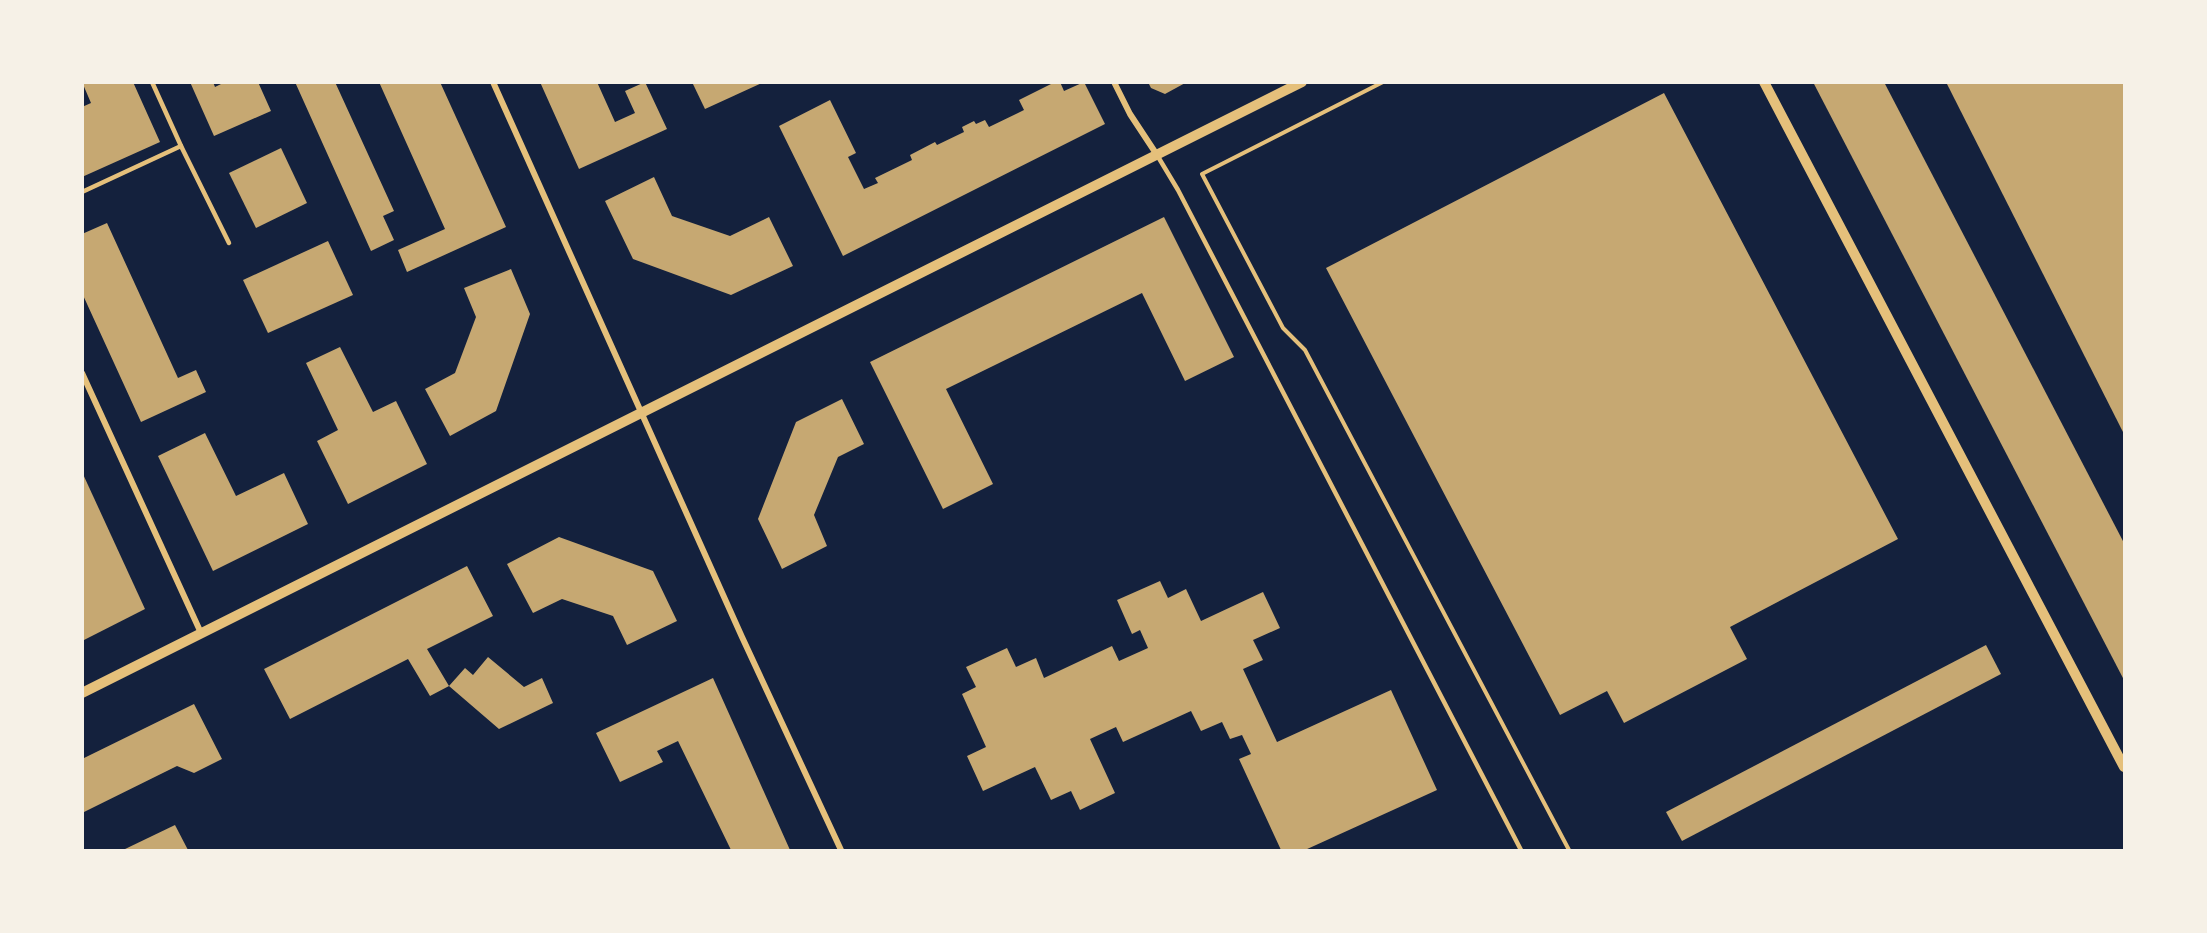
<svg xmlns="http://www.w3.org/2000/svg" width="2207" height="933" font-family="Quicksand,sans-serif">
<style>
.building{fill:#c6a872}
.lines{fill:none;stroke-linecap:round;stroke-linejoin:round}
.path{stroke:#e5c07b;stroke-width:4}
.service{stroke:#e5c07b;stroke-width:4.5}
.minor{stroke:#e5c07b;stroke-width:6}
.tertiary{stroke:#e5c07b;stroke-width:10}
</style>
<rect width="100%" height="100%" fill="#14213d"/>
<g class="building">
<path d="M 82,82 L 133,82 L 160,142 L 82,177 L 82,107 L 91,103 Z"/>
<path d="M 190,82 L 213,82 L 215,87 L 225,82 L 258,82 L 271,111 L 214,136 Z"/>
<path d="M 295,82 L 335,82 L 394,211 L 383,216 L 394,240 L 371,251 Z"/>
<path d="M 379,82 L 440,82 L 506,227 L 407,272 L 398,250 L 445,229 Z"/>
<path d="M 540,82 L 597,82 L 615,122 L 635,113 L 625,91 L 645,82 L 667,129 L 579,169 Z"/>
<path d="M 692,82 L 764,82 L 705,109 Z"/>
<path d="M 1055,82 L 1060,82 L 1064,91 L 1084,82 L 1105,124 L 843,256 L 779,126 L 830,100 L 856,153 L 848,157 L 864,189 L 878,183 L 875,178 L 912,160 L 910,155 L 935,142 L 937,145 L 964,132 L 962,127 L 974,121 L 976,124 L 985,120 L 989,127 L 1024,110 L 1019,100 Z"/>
<path d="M 1148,82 L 1187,82 L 1165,94 L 1151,88 Z"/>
<path d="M 1813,82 L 1884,82 L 2124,543 L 2124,680 Z"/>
<path d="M 1946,82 L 2124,82 L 2124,434 L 2040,268 Z"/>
<path d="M 1664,93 L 1898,539 L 1730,627 L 1747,659 L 1624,723 L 1607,691 L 1560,715 L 1326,268 Z"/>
<path d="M 281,148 L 307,203 L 256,228 L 229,173 Z"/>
<path d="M 654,177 L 672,216 L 730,236 L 769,217 L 793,266 L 731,295 L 633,259 L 605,201 Z"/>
<path d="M 1164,217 L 1234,357 L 1185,381 L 1142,293 L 946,389 L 993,484 L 943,509 L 870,362 Z"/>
<path d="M 107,223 L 178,378 L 196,370 L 206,392 L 141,422 L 82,293 L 82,234 Z"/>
<path d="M 328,241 L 353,295 L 268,333 L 243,280 Z"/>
<path d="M 511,269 L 530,314 L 496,411 L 450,436 L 425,389 L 455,373 L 476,317 L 464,288 Z"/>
<path d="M 340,347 L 373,412 L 396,401 L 427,464 L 348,504 L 317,441 L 338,430 L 306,363 Z"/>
<path d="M 842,399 L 864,444 L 838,457 L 814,515 L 827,546 L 782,569 L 758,519 L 796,422 Z"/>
<path d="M 205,433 L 236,496 L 284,473 L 308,524 L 213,571 L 158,456 Z"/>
<path d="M 82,472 L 145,609 L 82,641 Z"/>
<path d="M 559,537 L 653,571 L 677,621 L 627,645 L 613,616 L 562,599 L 533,613 L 507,564 Z"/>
<path d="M 467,566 L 493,616 L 427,649 L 449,686 L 430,696 L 408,659 L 290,719 L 264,669 Z"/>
<path d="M 1160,581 L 1168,598 L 1186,589 L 1201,621 L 1263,592 L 1280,628 L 1253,640 L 1263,660 L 1243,669 L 1277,742 L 1391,690 L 1437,790 L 1305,850 L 1281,850 L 1239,759 L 1251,754 L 1242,735 L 1230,739 L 1222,722 L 1201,731 L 1191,711 L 1123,742 L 1116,727 L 1090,739 L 1115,793 L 1080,810 L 1071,791 L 1051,800 L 1035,767 L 983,791 L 967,756 L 986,747 L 962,694 L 976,687 L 966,667 L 1007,648 L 1016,667 L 1036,658 L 1044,678 L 1112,646 L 1119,661 L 1148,648 L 1140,630 L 1132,634 L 1117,600 Z"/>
<path d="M 1986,645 L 2001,674 L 1682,841 L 1666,812 Z"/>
<path d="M 488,657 L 524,687 L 542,678 L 553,703 L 499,729 L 449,686 L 465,668 L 473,675 Z"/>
<path d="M 713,678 L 790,850 L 731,850 L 678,741 L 657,751 L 663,762 L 620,782 L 596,733 Z"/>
<path d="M 194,704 L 222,759 L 194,773 L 177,766 L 82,813 L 82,759 Z"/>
<path d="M 175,825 L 188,850 L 123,850 Z"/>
</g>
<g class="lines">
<path class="path" d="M 1383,82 L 1202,174 L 1283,328 L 1305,350 L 1569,850"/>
<g class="service">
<path d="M 181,146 L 229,243"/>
<path d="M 1157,155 L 1178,190 L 1521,850"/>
<path d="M 82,192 L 181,146 L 152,82"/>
</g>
<g class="minor">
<path d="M 493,82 L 742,637 L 841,850"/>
<path d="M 1114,82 L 1130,114 L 1157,155"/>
<path d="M 82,373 L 201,633"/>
</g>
<g class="tertiary">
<path d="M 1764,82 L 2124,767"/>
<path d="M 82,693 L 1302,82"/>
</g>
</g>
<rect width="2207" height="933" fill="none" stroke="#f6f1e7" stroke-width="168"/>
</svg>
